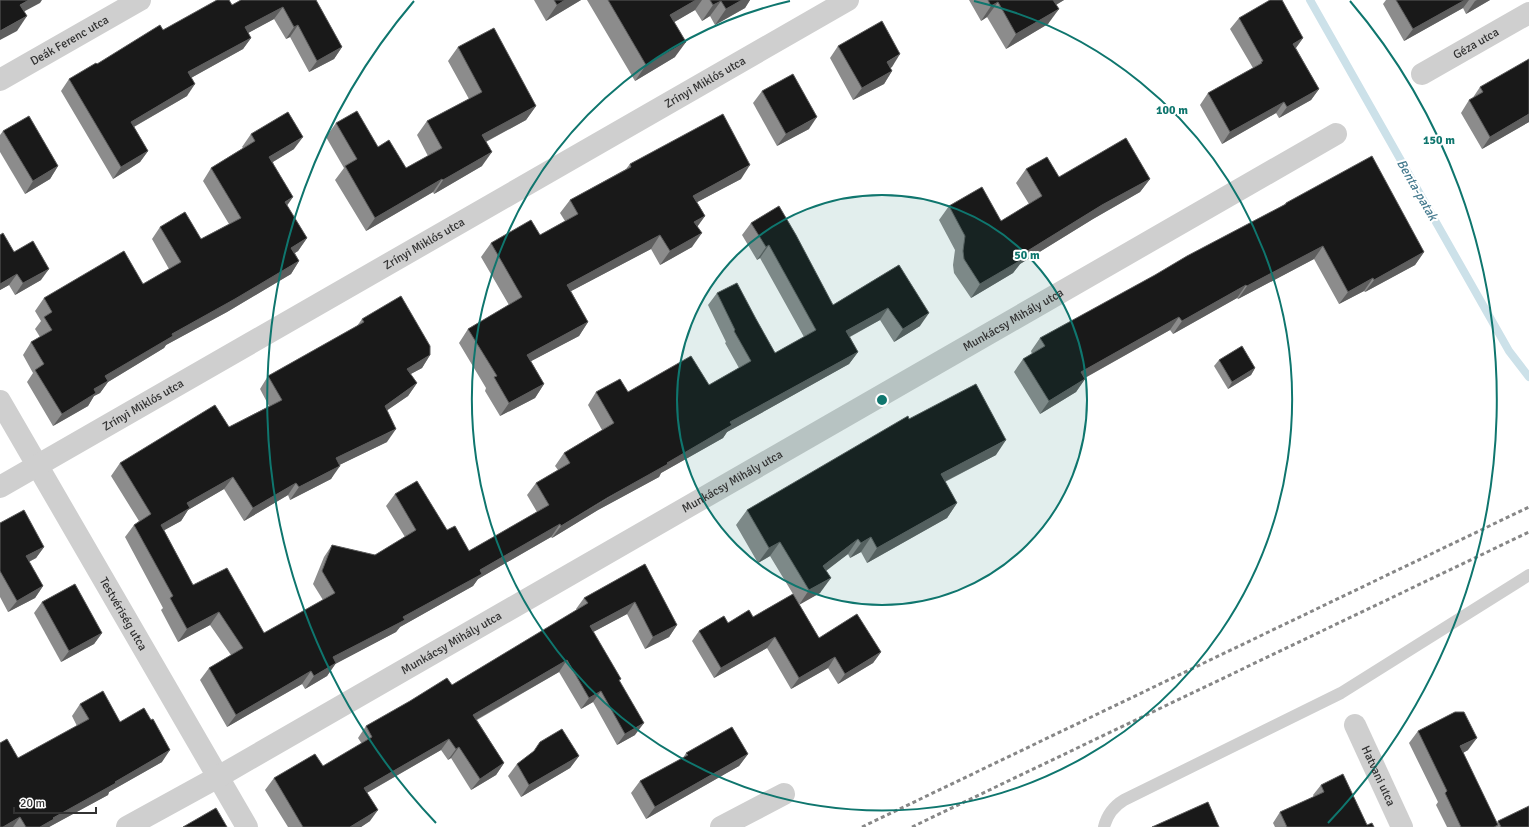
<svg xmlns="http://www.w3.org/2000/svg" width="1529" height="827" font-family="Signika,sans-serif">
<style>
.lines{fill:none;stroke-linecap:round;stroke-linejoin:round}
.stream{stroke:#cce1e9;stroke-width:8}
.lane{stroke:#cfcfcf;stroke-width:12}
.street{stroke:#cfcfcf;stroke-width:22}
.rail{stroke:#878787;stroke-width:3;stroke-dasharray:4 3;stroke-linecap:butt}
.wall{fill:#8c8c8c}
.shaded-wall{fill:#5e5e5e}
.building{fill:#191919;stroke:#5e5e5e}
.ring{fill:none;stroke:#0f766e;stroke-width:2}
.labels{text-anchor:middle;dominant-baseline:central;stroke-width:4;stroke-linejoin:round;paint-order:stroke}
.street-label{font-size:12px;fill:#323232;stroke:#fff}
.water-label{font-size:13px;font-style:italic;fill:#457a8e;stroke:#fff}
.centre{fill:#0f766e;stroke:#fff;stroke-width:2}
.ring-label{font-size:12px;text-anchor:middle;font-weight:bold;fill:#0f766e;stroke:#fff;stroke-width:4;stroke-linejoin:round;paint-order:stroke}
</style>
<rect width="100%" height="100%" fill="#fff"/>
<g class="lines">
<path class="stream" d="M 1310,0 L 1509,351 L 1529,377"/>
<path class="lane" d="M 1104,827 C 1107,815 1114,806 1124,800 L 1341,693 L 1529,575"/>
<g class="street">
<path id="s1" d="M 1422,74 L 1529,13"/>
<path id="s2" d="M 0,80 L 140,0"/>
<path id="s3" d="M 0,401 L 247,827"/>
<path id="s4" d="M 0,487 L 848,0"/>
<path id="s5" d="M 1355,725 L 1402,827"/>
<path id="s6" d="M 127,827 L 218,777 L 1336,134"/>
<path d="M 721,827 L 784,794"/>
</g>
<g class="rail">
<path d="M 862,827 L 1529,507"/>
<path d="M 912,827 L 1529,532"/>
</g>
</g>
<g class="wall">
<path d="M 316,0 L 342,47 L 334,59 L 309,72 L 290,37 L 286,39 L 274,19 L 248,33 L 251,38 L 243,49 L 191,78 L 187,96 L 134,127 L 148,151 L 140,162 L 113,179 L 61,91 L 69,79 L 163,30 L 232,5 Z"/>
<path d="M 534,0 L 581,0 L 546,21 Z"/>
<path d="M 587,0 L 750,0 L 745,8 L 715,25 L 710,16 L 702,21 L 695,10 L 674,22 L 675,57 L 635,81 Z"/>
<path d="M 969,0 L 1064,0 L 1056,5 L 1048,24 L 1006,49 L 987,17 L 981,21 Z"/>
<path d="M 1386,0 L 1490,0 L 1466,14 L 1463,8 L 1404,41 L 1383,4 Z"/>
<path d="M 1239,18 L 1303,38 L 1296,48 L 1319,89 L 1311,100 L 1279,118 L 1276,113 L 1222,144 L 1200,105 L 1208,93 L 1253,68 L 1230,29 Z"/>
<path d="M 838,46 L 892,67 L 890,68 L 892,71 L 884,84 L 853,100 L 830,58 Z"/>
<path d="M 458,47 L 536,106 L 526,120 L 486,142 L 482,166 L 434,194 L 433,192 L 366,231 L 335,180 L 344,168 L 326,137 L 336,123 L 378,147 L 406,168 L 428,156 L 417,135 L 427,121 L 469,99 L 448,61 Z"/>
<path d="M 1480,87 L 1529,122 L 1482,149 L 1461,113 L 1469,100 L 1472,99 Z"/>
<path d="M 762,91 L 809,129 L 777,146 L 753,103 Z"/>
<path d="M 3,131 L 58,166 L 50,179 L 25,194 L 0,152 L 0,135 Z"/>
<path d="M 251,134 L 294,149 L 273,162 L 287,206 L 307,238 L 298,251 L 295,253 L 299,261 L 291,274 L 227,312 L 166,345 L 164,348 L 108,382 L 100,393 L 94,396 L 88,406 L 53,426 L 27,382 L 33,373 L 23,355 L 31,342 L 40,337 L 35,329 L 41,321 L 35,311 L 44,298 L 143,284 L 169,269 L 152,239 L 160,227 L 201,239 L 229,224 L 203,181 L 211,168 L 243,148 L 242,147 Z"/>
<path d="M 630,164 L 741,179 L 697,202 L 705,216 L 697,226 L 692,247 L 660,265 L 651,249 L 571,291 L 588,322 L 579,336 L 531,361 L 544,384 L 535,398 L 500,416 L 485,391 L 486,388 L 459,343 L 468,329 L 509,305 L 481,257 L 491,243 L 540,235 L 565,221 L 560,213 L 570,200 L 626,169 Z"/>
<path d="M 1026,169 L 1059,177 L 1150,179 L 1140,192 L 1093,219 L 1020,264 L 1013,273 L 971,298 L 954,273 L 953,265 L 955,250 L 939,220 L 949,206 L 1001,221 L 1029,204 L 1016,183 Z"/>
<path d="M 1286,203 L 1424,252 L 1415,265 L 1365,292 L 1364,291 L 1339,304 L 1314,259 L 1238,299 L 1237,298 L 1173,334 L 1170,330 L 1085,378 L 1085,379 L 1076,392 L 1040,414 L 1014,372 L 1023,359 L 1032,354 L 1031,351 L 1040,338 L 1284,205 Z"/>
<path d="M 751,223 L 833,305 L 899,265 L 920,326 L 894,342 L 880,320 L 850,337 L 858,352 L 849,364 L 727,432 L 723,438 L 661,473 L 659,477 L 598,510 L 552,538 L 551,537 L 478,579 L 473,586 L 400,627 L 396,632 L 336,663 L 327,676 L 305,689 L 302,684 L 227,727 L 200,680 L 209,668 L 231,655 L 210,625 L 178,642 L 161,610 L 163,608 L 125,537 L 134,525 L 139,521 L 111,476 L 120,463 L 229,427 L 269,406 L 260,389 L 268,376 L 357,326 L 362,319 L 430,355 L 422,368 L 410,374 L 417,383 L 408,396 L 387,410 L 387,442 L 339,465 L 331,479 L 290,500 L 288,495 L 244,521 L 224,489 L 188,510 L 181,521 L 164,530 L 193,585 L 264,633 L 323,600 L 313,584 L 324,557 L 332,545 L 375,555 L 405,537 L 386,506 L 395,494 L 447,530 L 469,551 L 537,512 L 527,495 L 536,483 L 558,470 L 555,466 L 564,453 L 602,430 L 588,405 L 596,392 L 628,392 L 709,385 L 739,368 L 725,343 L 726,342 L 708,305 L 717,293 L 756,319 L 775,353 L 804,337 L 760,258 L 757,260 L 742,235 Z"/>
<path d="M 0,235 L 14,252 L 41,280 L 15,295 L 9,285 L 0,290 Z"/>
<path d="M 1219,360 L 1255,368 L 1251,375 L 1228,389 L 1214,366 Z"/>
<path d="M 909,419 L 996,455 L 945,482 L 957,503 L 947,518 L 867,563 L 861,552 L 850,558 L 848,554 L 826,570 L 820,593 L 799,604 L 819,638 L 881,652 L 873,663 L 838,684 L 828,668 L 791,689 L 767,648 L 714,678 L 692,641 L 699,631 L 728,623 L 753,617 L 793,594 L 770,556 L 758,563 L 736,525 L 747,510 Z"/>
<path d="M 0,523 L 44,547 L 36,558 L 29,562 L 43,586 L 35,598 L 8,612 L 0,597 Z"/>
<path d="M 645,564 L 677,625 L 669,637 L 645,649 L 627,614 L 593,632 L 621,679 L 619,681 L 635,735 L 617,745 L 593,702 L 581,709 L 559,672 L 477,720 L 504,763 L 496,775 L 471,790 L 451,758 L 448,760 L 441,750 L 367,793 L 370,821 L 361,827 L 288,827 L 265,790 L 274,778 L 323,766 L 362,744 L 358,738 L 366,726 L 452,685 L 577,610 L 576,609 L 584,598 Z"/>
<path d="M 42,602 L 102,633 L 94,644 L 61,662 L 34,613 Z"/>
<path d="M 80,704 L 120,722 L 162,762 L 109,792 L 108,795 L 49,827 L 0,827 L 18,758 L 77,726 L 72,716 Z"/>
<path d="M 1418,731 L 1468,750 L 1463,753 L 1497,823 L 1498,821 L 1529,827 L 1447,827 L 1436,805 L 1438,802 L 1409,743 Z"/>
<path d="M 686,753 L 748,754 L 739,766 L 646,819 L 631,793 L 640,781 L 683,758 Z"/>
<path d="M 579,756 L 570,768 L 521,797 L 508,776 L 517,764 Z"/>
<path d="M 1321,785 L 1367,825 L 1374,827 L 1275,827 L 1273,823 L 1280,812 L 1314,797 L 1313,795 Z"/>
</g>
<g class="shaded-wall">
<path d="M 29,0 L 42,0 L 40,3 L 10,19 L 20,5 Z"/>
<path d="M 565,0 L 581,0 L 546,21 L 557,5 Z"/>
<path d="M 696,0 L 702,0 L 695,10 L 659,31 L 670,15 Z"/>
<path d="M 742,0 L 750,0 L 745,8 L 715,25 L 726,9 Z"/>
<path d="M 1050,0 L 1064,0 L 1042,13 Z"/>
<path d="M 1465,0 L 1469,0 L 1463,8 L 1404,41 L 1413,29 Z"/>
<path d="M 1477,0 L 1490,0 L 1466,14 L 1475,1 Z"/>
<path d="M 721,1 L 710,16 L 702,21 L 713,5 Z"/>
<path d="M 998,2 L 987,17 L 981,21 L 991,6 Z"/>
<path d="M 283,7 L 274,19 L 237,39 L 245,27 Z"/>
<path d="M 1059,9 L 1048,24 L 1006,49 L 1016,34 Z"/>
<path d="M 27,16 L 17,31 L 0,40 L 0,31 Z"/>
<path d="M 298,25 L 290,37 L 286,39 L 294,27 Z"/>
<path d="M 251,38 L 243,49 L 180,84 L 188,72 Z"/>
<path d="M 1303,38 L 1295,49 L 1293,44 Z"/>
<path d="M 686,42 L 675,57 L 635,81 L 646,65 Z"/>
<path d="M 342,47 L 334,59 L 309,72 L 317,61 Z"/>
<path d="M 900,54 L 892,67 L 878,74 L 887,62 Z"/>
<path d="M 892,71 L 884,84 L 853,100 L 862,88 Z"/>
<path d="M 195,84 L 187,96 L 123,133 L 131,122 Z"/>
<path d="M 1319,89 L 1311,100 L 1279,118 L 1287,107 Z"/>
<path d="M 1284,102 L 1276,113 L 1222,144 L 1230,132 Z"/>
<path d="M 536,106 L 526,120 L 472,149 L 482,135 Z"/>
<path d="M 1529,114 L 1529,122 L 1482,149 L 1490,137 Z"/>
<path d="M 817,117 L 809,129 L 777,146 L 786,134 Z"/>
<path d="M 303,137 L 294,149 L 261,169 L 269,157 Z"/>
<path d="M 148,151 L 140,162 L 113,179 L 121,167 Z"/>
<path d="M 492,152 L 482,166 L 434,194 L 443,180 Z"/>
<path d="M 750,165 L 741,179 L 684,209 L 693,196 Z"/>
<path d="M 58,166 L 50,179 L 25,194 L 33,181 Z"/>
<path d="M 442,179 L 433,192 L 366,231 L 375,218 Z"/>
<path d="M 1150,179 L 1140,192 L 1093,219 L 1020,264 L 1013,273 L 971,298 L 980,284 L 1021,255 L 1102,205 Z"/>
<path d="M 293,197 L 284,210 L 285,202 Z"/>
<path d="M 705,216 L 695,230 L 694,222 Z"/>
<path d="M 702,233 L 692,247 L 660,265 L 670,251 Z"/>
<path d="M 660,235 L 651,249 L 558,298 L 567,285 Z"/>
<path d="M 307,238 L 298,251 L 283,260 L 291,248 Z"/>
<path d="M 769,245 L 760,258 L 757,260 L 766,247 Z"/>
<path d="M 1323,246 L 1314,259 L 1238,299 L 1247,286 Z"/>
<path d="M 1424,252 L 1415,265 L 1365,292 L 1374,280 Z"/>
<path d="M 299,261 L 291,274 L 227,312 L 166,345 L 164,348 L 108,382 L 100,393 L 94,396 L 88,406 L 53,426 L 62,414 L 94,389 L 105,376 L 172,334 Z"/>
<path d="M 49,269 L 41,280 L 15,295 L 23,283 Z"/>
<path d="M 17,274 L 9,285 L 0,290 L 0,284 Z"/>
<path d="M 1373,278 L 1364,291 L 1339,304 L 1348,292 Z"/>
<path d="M 1246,285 L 1237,298 L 1173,334 L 1182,321 Z"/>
<path d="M 888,308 L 880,320 L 838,343 L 846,331 Z"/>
<path d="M 929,313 L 920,326 L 894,342 L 903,329 Z"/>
<path d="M 1179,317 L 1170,330 L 1072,385 L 1081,372 Z"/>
<path d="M 588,322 L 579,336 L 518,368 L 527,355 Z"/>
<path d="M 858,352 L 849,364 L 727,432 L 723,438 L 661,473 L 659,477 L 598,510 L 552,538 L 561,526 L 667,463 L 730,422 Z"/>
<path d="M 430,355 L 422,368 L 398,381 L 407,369 Z"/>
<path d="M 1255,368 L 1251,375 L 1228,389 L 1232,382 Z"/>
<path d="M 1085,379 L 1076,392 L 1040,414 L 1049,401 Z"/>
<path d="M 417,383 L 408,396 L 376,418 L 385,406 Z"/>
<path d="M 544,384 L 535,398 L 500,416 L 509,403 Z"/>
<path d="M 396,429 L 387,442 L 327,471 L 336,458 Z"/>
<path d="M 1006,440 L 996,455 L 930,489 L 941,474 Z"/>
<path d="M 340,466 L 331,479 L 290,500 L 299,487 Z"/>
<path d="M 233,477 L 224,489 L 188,510 L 181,521 L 152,537 L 161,525 L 187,503 Z"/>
<path d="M 296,483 L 288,495 L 244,521 L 253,508 Z"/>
<path d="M 957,503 L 947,518 L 867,563 L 877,548 Z"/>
<path d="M 560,524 L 551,537 L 478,579 L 473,586 L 400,627 L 396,632 L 324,670 L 333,657 L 403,617 L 480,570 Z"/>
<path d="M 871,537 L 861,552 L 850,558 L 861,543 Z"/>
<path d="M 858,539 L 848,554 L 813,581 L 823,566 Z"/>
<path d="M 780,542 L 770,556 L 758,563 L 769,548 Z"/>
<path d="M 44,547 L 36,558 L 18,567 L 26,556 Z"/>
<path d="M 831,578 L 820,593 L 799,605 L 809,590 Z"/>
<path d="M 43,586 L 35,598 L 8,612 L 17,601 Z"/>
<path d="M 635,602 L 627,614 L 582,638 L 590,626 Z"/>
<path d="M 219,612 L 210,625 L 178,642 L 187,629 Z"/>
<path d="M 677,625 L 669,637 L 645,649 L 653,637 Z"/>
<path d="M 102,633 L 94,644 L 61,662 L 69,651 Z"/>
<path d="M 775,637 L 767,648 L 714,678 L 721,668 Z"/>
<path d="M 881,652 L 873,663 L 838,684 L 845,674 Z"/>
<path d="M 835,657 L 828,668 L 791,689 L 799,678 Z"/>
<path d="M 567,660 L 559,672 L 465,726 L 473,715 Z"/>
<path d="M 336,663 L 327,676 L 305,689 L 314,676 Z"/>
<path d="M 311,671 L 302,684 L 227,727 L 236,715 Z"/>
<path d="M 601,691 L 593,702 L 581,709 L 589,698 Z"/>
<path d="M 644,723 L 635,735 L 617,745 L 625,734 Z"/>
<path d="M 1477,738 L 1468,750 L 1452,759 L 1460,746 Z"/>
<path d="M 449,739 L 441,750 L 356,799 L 364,788 Z"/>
<path d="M 459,747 L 451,758 L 448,760 L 456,749 Z"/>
<path d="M 170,750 L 162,762 L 109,792 L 108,795 L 49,827 L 40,827 L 53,818 Z"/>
<path d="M 748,754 L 739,766 L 646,819 L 655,807 Z"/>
<path d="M 579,756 L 570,768 L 521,797 L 529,785 Z"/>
<path d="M 504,763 L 496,775 L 471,790 L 480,779 Z"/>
<path d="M 378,810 L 370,821 L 361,827 L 350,827 Z"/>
<path d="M 20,817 L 13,827 L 3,827 Z"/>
</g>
<g class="building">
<path d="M 0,0 L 29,0 L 20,5 L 27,16 L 0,31 Z"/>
<path d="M 217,0 L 229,0 L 232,5 L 241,0 L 316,0 L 342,47 L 317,61 L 298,25 L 294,27 L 283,7 L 245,27 L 251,38 L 188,72 L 195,84 L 131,122 L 148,151 L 121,167 L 69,79 L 96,63 L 97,64 L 160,25 L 163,30 Z"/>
<path d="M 554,0 L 565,0 L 557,5 Z"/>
<path d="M 608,0 L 696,0 L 670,15 L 686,42 L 646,65 Z"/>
<path d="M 710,0 L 742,0 L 726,9 L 721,1 L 713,5 Z"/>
<path d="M 988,0 L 1053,0 L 1059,9 L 1016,34 L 998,2 L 991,6 Z"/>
<path d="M 1270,0 L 1282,0 L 1303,38 L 1293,44 L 1319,89 L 1287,107 L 1284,102 L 1230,132 L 1208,93 L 1262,63 L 1261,62 L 1263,61 L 1239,18 Z"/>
<path d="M 1396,0 L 1465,0 L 1413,29 Z"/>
<path d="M 882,21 L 900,54 L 887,62 L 892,71 L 862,88 L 838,46 Z"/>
<path d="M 494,28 L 536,106 L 482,135 L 492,152 L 443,180 L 442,179 L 375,218 L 345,166 L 357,159 L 336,123 L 357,111 L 378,147 L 389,140 L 406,168 L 442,148 L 427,121 L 482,92 L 458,47 Z"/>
<path d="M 1529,59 L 1529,114 L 1490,137 L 1469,100 L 1483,92 L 1480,87 Z"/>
<path d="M 793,74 L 817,117 L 786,134 L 762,91 Z"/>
<path d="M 288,112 L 303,137 L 269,157 L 293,197 L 285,202 L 307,238 L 291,248 L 299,261 L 235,299 L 172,334 L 173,336 L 105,376 L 108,381 L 94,389 L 96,393 L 62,414 L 35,370 L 44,364 L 31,342 L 52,330 L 44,317 L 52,312 L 44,298 L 124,251 L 143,284 L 181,262 L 160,227 L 185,212 L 201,239 L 241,218 L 211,168 L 255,141 L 251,134 Z"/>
<path d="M 723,114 L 750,165 L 693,196 L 705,216 L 694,222 L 702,233 L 670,251 L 660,235 L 567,285 L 588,322 L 527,355 L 544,384 L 509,403 L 494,377 L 497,376 L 468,329 L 522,297 L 491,243 L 531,220 L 540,235 L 578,214 L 570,200 L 631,167 L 630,164 Z"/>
<path d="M 29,116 L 58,166 L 33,181 L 3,131 Z"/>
<path d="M 1126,138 L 1150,179 L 1102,205 L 1021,255 L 1023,259 L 980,284 L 964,259 L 963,251 L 965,236 L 949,206 L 982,187 L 1001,221 L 1042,196 L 1026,169 L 1047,157 L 1059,177 Z"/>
<path d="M 1372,156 L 1424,252 L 1374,280 L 1373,278 L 1348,292 L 1323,246 L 1247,286 L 1246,285 L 1182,321 L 1179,317 L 1081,372 L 1085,379 L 1049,401 L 1023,359 L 1045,346 L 1040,338 L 1155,275 L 1187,256 L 1286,204 L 1286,203 Z"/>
<path d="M 779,206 L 796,235 L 833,305 L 899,265 L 929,313 L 903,329 L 888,308 L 846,331 L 858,352 L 730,422 L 732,425 L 667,463 L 668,464 L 607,498 L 561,526 L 560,524 L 480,570 L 482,574 L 403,617 L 405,620 L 333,657 L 336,663 L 314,676 L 311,671 L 236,715 L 209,668 L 243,648 L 219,612 L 187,629 L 170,598 L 173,596 L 134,525 L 151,514 L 120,463 L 215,405 L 229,427 L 282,400 L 268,376 L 364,322 L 362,319 L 401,296 L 430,346 L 430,355 L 407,369 L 417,383 L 385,406 L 396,429 L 336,458 L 340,466 L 299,487 L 296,483 L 253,508 L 233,477 L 187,503 L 190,508 L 161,525 L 193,585 L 227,568 L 264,633 L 335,593 L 322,571 L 332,545 L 375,555 L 416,530 L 395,494 L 417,481 L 447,530 L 455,526 L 469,551 L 549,505 L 536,483 L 570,463 L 564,453 L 614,423 L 596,392 L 620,379 L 628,392 L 691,356 L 709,385 L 751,361 L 734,331 L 735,330 L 717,293 L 737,283 L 756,319 L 775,353 L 816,330 L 769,245 L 766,247 L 751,223 Z"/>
<path d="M 3,233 L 14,252 L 33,241 L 49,269 L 23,283 L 17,274 L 0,284 L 0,235 Z"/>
<path d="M 1242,346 L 1255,368 L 1232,382 L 1219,360 Z"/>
<path d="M 976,384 L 1006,440 L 941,474 L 957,503 L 877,548 L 871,537 L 861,543 L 858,539 L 823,566 L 831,578 L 809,590 L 780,542 L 769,548 L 747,510 L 908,416 L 909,419 Z"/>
<path d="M 24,510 L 44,547 L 26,556 L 43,586 L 17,601 L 0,571 L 0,523 Z"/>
<path d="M 645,564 L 677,625 L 653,637 L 635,602 L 590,626 L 621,679 L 619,680 L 644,723 L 625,734 L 601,691 L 589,698 L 567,660 L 473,715 L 504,763 L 480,779 L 459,747 L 456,749 L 449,739 L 364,788 L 378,810 L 350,827 L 303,827 L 274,778 L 315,754 L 323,766 L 372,737 L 366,726 L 410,701 L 447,678 L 452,685 L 588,603 L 584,598 Z"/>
<path d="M 75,584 L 102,633 L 69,651 L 42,602 Z"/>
<path d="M 793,594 L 819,638 L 857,614 L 881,652 L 845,674 L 835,657 L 799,678 L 775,637 L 721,668 L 699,631 L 724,616 L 728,623 L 749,610 L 753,617 Z"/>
<path d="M 103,691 L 120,722 L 144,708 L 151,720 L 153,719 L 170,750 L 115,782 L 116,783 L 53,818 L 54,819 L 40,827 L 26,827 L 20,817 L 3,827 L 0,827 L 0,743 L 7,739 L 18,758 L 89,719 L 80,704 Z"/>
<path d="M 1455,712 L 1464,712 L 1477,738 L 1460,746 L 1498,825 L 1494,827 L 1461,827 L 1445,793 L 1447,791 L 1418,731 Z"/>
<path d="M 732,727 L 748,754 L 655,807 L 640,781 L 688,755 L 686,753 Z"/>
<path d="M 562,729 L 579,756 L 529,785 L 517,764 L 534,751 L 540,742 Z"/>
<path d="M 1343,774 L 1367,825 L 1372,823 L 1374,827 L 1287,827 L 1280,812 L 1324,792 L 1321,785 Z"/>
<path d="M 1208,802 L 1219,827 L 1152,827 Z"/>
<path d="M 1529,806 L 1529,827 L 1501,827 L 1498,821 Z"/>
<path d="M 216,808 L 227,827 L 183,827 Z"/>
</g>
<circle cx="882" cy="400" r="205" fill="#0f766e" fill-opacity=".12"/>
<g class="ring">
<circle cx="882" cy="400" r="205"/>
<path d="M974 1A410 410 0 1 1 790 1"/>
<path d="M436 823A615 615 0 0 1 414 1M1350 1A615 615 0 0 1 1328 823"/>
</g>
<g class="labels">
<g class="street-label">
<text stroke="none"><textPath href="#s2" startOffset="80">Deák Ferenc utca</textPath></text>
<text stroke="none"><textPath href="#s1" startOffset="62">Géza utca</textPath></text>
<text stroke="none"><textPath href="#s4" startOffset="813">Zrínyi Miklós utca</textPath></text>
<text stroke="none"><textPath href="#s4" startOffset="489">Zrínyi Miklós utca</textPath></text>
<text stroke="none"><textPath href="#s6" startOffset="1021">Munkácsy Mihály utca</textPath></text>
<text stroke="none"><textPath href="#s4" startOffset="165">Zrínyi Miklós utca</textPath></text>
<text stroke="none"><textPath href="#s6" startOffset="697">Munkácsy Mihály utca</textPath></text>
<text stroke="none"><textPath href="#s3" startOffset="246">Testvériség utca</textPath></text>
<text stroke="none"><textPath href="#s6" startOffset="373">Munkácsy Mihály utca</textPath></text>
<text stroke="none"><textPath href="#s5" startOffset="56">Hatvani utca</textPath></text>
</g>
<g class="water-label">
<text transform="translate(1417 190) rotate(60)">Benta-patak</text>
</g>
</g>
<circle cx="882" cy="400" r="6" class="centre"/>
<g class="ring-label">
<text x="1172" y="114">100 m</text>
<text x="1439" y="144">150 m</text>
<text x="1027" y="259">50 m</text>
</g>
<path d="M14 807v6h82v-6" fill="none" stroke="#323232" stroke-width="2"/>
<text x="20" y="807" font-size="12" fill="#323232" stroke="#ffffff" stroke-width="3" paint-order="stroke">20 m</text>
</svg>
